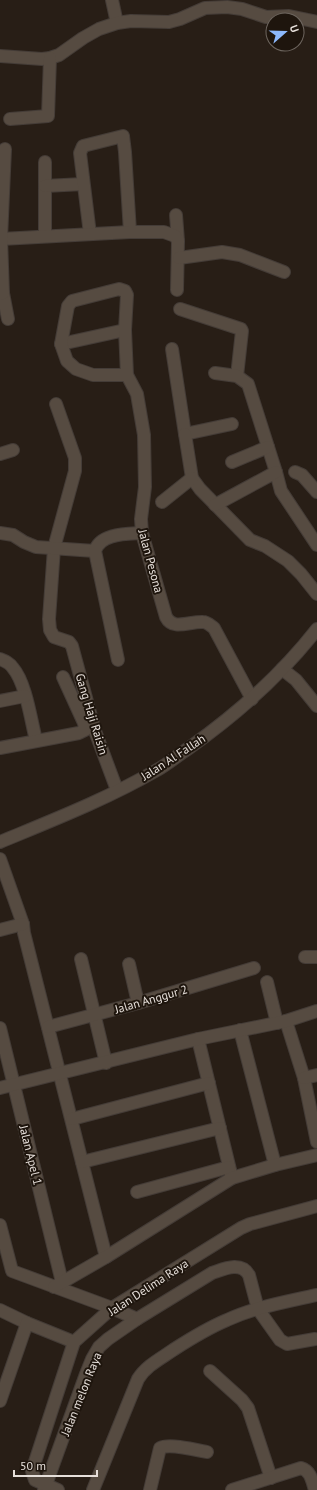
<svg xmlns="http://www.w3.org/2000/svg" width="317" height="1490" font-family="'PT Sans',sans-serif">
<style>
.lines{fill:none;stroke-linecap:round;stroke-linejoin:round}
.minor-casing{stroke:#443c37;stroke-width:14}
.minor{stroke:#564b41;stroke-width:12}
.labels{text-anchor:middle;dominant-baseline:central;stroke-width:4;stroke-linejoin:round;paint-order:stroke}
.street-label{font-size:12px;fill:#e6dfda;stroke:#1e150d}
</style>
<rect width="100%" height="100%" fill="#281e16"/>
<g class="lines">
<defs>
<g id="minor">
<path d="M 112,0 L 117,23"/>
<path d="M 0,56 L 42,59 L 50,58 L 59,55 L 83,38 L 99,29 L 117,23 L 131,21 L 169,22 L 180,19 L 205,8 L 227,7 L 242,9 L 266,17 L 289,16 L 317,22"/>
<path d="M 10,119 L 48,116 L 50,58"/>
<path d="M 45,162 L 45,236"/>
<path d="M 45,186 L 83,184"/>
<path d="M 176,215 L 178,241"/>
<path d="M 90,234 L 80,153 L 83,146 L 123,136 L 125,152 L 130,232"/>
<path d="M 1,239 L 130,232 L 164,232 L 175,236 L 178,241 L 177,290"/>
<path d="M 179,258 L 222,252 L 240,255 L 284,272"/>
<path d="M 3,293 L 8,319"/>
<path d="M 0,294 L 3,293 L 1,239 L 5,149"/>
<path d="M 180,309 L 241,329 L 242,331 L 237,376"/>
<path d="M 61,344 L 125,330"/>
<path d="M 172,349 L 185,434 L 232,424"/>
<path d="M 215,373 L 237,376 L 248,384 L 276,472 L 281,491 L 317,545"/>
<path d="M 127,375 L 93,375 L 76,369 L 67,361 L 61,344 L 68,306 L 72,301 L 119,289 L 125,291 L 127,295 L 125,330 L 127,375 L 137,394 L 144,435 L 145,487 L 141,519 L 142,533 L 166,617 C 173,631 190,621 203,622 C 207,622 210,625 214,628 L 252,699"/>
<path d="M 56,404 L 75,458 L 75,471 L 54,548 L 49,619 L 50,630 L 54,637 L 69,642 L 72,646 L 95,731 L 117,790"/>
<path d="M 185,434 L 192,478 L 200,489 L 250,540 L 265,546 L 288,561 L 301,574 L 317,594"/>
<path d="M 0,454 L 13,450"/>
<path d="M 232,462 L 268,447"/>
<path d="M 295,472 L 302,475 L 317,492"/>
<path d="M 162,502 L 192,478"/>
<path d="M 215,505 L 276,472"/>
<path d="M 0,533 L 13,535 L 24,542 L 36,547 L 95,551"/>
<path d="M 0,659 C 5,661 10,663 13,668 C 26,683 31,721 36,740"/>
<path d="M 118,660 L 95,551 C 100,533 127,534 142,533"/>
<path d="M 282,669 L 296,680 L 317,706"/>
<path d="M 0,701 L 25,696"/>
<path d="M 0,748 L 79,733 L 85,730 L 84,723 L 63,677"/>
<path d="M 0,842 C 53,820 107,799 157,770 C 168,764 178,755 189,748 C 237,714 281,675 317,629"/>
<path d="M 0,859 L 23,924 L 24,933 L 106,1257"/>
<path d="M 0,930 L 23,924"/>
<path d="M 305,957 L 317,957"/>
<path d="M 81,959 L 106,1063"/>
<path d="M 129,964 L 138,1003"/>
<path d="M 267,982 L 277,1023"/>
<path d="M 286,1021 L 304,1078 L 317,1142"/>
<path d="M 48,1027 L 138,1003 L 254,968"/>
<path d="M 0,1028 L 62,1282"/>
<path d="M 240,1030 L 275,1165"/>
<path d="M 198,1039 L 232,1178"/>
<path d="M 304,1078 L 317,1075"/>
<path d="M 0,1088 L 198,1039 L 286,1021 L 317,1011"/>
<path d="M 72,1119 L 209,1083"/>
<path d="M 82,1162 L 220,1128"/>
<path d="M 137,1192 L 229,1167"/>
<path d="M 0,1225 L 12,1271 L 112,1308 L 137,1319"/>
<path d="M 54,1287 L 106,1257 L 232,1178 L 275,1165 L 317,1155"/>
<path d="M 0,1310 L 27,1323"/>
<path d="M 210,1371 L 242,1400 L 248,1408 L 271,1478"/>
<path d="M 0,1401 L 27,1323 L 74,1342"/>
<path d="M 44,1490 L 86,1374 L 92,1359 L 99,1347 L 108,1339 L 137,1319 L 212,1273 C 224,1269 241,1261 249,1275 L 258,1309 L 280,1340 L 287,1344 L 315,1339"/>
<path d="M 58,1490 L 35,1480 L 32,1471 L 74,1342 L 112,1308 L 241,1228 L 250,1224 L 317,1206"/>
<path d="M 93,1490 L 138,1379 C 146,1366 160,1359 173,1350 C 190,1339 208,1328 227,1320 C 255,1307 286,1302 316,1295"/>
<path d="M 150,1490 L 160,1448 C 169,1443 197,1450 207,1452"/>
<path d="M 232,1490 L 301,1468 C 311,1471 312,1481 315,1490"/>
</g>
</defs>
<use href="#minor" class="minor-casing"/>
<use href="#minor" class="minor"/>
</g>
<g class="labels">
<g class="street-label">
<text transform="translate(151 561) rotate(75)">Jalan Pesona</text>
<text transform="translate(92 714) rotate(73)">Gang Haji Raisin</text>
<text transform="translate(173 757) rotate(-33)">Jalan Al Fallah</text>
<text transform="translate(151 999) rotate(-16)">Jalan Anggur 2</text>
<text transform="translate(31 1155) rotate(76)">Jalan Apel 1</text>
<text transform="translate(148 1287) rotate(-33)">Jalan Delima Raya</text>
<text transform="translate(81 1394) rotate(-68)">Jalan melon Raya</text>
</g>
</g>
<g transform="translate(285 32) rotate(70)"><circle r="19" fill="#1e150d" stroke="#6e665f"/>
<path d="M0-3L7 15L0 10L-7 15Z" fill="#8db9fc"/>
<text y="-6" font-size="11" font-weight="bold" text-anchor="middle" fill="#e6dfda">U</text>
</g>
<path d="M14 1470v6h83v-6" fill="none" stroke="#e6dfda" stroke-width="2"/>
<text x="20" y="1470" font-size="12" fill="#e6dfda" stroke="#1e150d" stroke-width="3" paint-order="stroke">50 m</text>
</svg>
